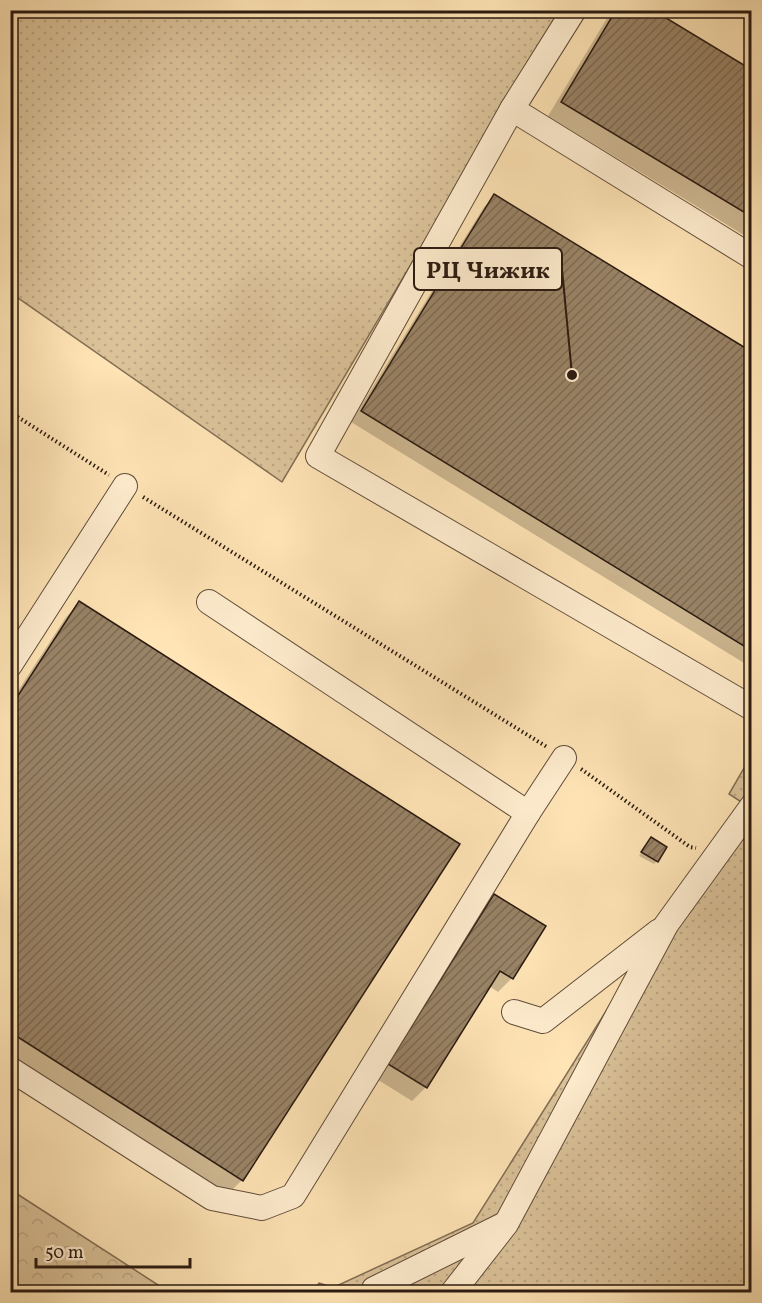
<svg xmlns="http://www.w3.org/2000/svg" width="762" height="1303" font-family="Vollkorn,serif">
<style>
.grass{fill:url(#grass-dots);stroke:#826e55;stroke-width:1.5}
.forest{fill:url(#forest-crowns);stroke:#826e55;stroke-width:1.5}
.shadow{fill:#0003}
.building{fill:url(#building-hatch);stroke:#2a1a11;stroke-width:1.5}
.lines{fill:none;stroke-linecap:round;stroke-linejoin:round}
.minor-casing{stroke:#5f4c3a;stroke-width:26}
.path{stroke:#2a1a11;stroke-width:4;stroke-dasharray:1.5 3;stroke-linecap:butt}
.minor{stroke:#ffedcf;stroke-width:24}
.leader{fill:none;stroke:#2a1a11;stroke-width:2}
.callout-dot{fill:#2a1a11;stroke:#ffedcf;stroke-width:2}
.callout{fill:#ffedcf;stroke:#2a1a11;stroke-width:2}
.callout-label{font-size:24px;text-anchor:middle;font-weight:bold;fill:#2a1a11}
</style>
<defs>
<pattern id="grass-dots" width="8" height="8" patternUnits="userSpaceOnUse" patternTransform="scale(1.5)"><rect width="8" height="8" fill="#dbc299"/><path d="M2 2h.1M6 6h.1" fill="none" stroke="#bca683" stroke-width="1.8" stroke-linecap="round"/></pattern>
<pattern id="forest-crowns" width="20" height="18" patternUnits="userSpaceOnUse" patternTransform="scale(1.5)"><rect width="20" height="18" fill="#dbc299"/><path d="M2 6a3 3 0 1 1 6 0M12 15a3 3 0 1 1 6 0" fill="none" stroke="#bca683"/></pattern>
<pattern id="building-hatch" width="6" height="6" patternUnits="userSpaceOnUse" patternTransform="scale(1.5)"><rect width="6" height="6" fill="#998366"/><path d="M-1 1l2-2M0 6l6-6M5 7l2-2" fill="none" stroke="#7d6a53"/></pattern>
</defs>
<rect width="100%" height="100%" fill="#ffe4b5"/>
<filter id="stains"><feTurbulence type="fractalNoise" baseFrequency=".00333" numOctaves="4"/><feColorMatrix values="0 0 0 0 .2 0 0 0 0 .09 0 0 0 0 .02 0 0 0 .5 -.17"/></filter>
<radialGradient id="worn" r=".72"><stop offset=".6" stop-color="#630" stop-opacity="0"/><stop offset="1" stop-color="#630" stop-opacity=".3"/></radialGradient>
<g class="grass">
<path d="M 11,11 L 561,11 L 282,482 L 11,293 Z"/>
<path d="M 751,756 L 751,1292 L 347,1292 L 332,1288 L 473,1223 L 635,965 L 746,805 L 729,794 Z"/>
</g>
<g class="forest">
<path d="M 11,1190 L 169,1292 L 11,1292 Z"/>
<path d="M 319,1283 L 347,1292 L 312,1292 Z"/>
</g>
<g class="shadow">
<path d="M 612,10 L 650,10 L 752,72 L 752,240 L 548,116 Z"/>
<path d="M 495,196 L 752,353 L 752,664 L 749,666 L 351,422 L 484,207 Z"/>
<path d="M 80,603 L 242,1180 L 228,1194 L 10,1055 L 10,703 L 66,617 Z"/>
<path d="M 651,839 L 657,861 L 654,864 L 639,856 Z"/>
<path d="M 494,895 L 512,978 L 498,992 L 489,986 L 426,1087 L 412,1101 L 375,1078 L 480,909 Z"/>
</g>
<g class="building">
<path d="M 616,10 L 653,10 L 752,70 L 752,217 L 561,102 Z"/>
<path d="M 494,194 L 752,352 L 752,651 L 361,411 Z"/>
<path d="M 79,601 L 460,844 L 243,1181 L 10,1032 L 10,708 Z"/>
<path d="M 651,837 L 667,847 L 658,862 L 641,852 Z"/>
<path d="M 494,894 L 546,926 L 513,979 L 500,971 L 427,1088 L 388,1064 Z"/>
</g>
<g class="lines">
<defs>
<g id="minor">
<path d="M 574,10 L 512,109 L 752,257"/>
<path d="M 512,109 L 318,456 L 752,708"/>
<path d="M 209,602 L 528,813"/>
<path d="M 10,665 L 125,486"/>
<path d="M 514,1012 L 543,1021 L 659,931"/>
<path d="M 10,1069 L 212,1198 L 262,1208 L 293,1196 L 528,813 L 564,758"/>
<path d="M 374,1289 L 501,1226"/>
<path d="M 453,1292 L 506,1224 L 666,925 L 752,806"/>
</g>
</defs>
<use href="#minor" class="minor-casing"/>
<g class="path">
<path d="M 10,412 L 109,475"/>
<path d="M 143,497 L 547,747"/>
<path d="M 581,769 L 690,847 L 696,848"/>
</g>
<use href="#minor" class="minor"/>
</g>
<path class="leader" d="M572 375L562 269"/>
<circle class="callout-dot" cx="572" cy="375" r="6"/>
<rect class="callout" x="414" y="248" width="148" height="42" rx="6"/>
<g class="callout-label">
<text x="488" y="278">РЦ Чижик</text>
</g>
<rect width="762" height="1303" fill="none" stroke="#ffe4b5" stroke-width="36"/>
<rect x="12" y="12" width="738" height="1279" fill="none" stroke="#2a1a11" stroke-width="3"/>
<rect x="18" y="18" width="726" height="1267" fill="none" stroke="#2a1a11" stroke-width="1.5"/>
<path d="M36 1258v9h154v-9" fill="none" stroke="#2a1a11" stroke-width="3"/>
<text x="45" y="1258" font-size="18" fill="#2a1a11" stroke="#ffedcf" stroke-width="4.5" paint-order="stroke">50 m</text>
<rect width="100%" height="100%" filter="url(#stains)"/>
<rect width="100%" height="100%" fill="url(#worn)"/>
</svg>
